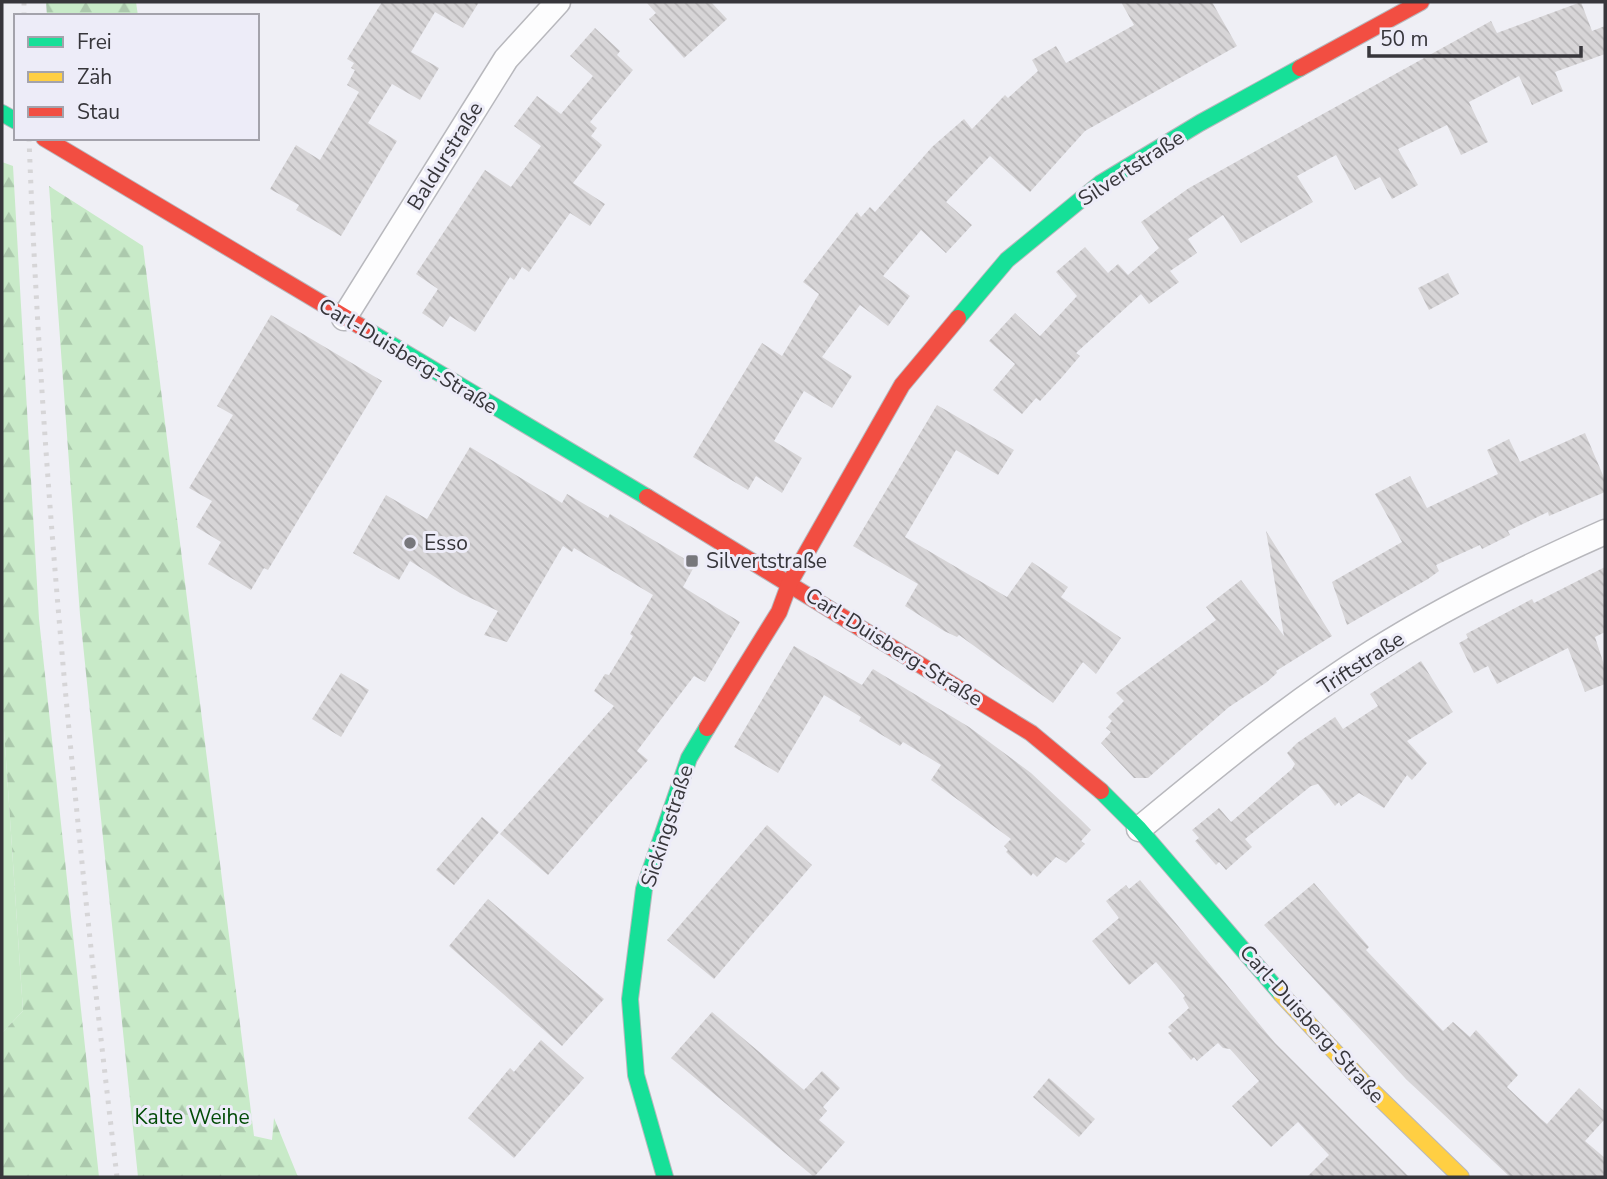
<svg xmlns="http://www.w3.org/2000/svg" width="1607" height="1179" font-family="'Nunito Sans',sans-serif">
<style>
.grass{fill:#c8eac8}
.forest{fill:url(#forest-firs)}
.building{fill:url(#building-back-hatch)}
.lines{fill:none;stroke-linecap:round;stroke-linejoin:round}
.street-casing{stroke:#b8b8bd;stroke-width:27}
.fast-casing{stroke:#b8b8bd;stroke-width:18}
.slow-casing{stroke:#b8b8bd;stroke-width:18}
.jam-casing{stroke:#b8b8bd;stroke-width:18}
.street{stroke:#fdfdfe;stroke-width:24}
.fast{stroke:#16e098;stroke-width:16}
.slow{stroke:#ffcf43;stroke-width:16}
.jam{stroke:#f24e42;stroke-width:16}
.rail{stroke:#d6d5d7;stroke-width:5;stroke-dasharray:3.5 7;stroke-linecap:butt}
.poi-dot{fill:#77777c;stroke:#edecf8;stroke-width:2.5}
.labels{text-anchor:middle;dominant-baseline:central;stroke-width:6;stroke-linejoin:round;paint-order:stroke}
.street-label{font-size:21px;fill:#37363b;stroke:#edecf8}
.poi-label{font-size:21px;fill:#37363b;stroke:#edecf8;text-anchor:start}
.park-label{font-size:21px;fill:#024b06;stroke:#edecf8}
</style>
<defs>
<pattern id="forest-firs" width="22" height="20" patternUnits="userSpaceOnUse" patternTransform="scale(1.75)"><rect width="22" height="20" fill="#c8eac8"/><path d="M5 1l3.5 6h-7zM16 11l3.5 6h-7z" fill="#acc9ad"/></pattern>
<pattern id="building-back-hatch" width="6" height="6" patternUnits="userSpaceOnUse" patternTransform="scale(1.75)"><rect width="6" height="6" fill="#d7d5d7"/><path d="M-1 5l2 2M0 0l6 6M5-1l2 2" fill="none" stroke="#b9b7b9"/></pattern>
</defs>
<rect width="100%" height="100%" fill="#efeff5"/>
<path class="grass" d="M 2,700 L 23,1011 L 2,1033 Z"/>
<g class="forest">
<path d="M 46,2 L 136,2 L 138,16 L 47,16 Z"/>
<path d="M 2,162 L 13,166 L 39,619 L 99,1177 L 2,1177 L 2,1033 L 23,1011 L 2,700 Z"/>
<path d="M 49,186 L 143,246 L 254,1136 L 272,1140 L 274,1118 L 298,1177 L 138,1177 L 80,615 Z"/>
</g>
<g class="building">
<path d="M 382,2 L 479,2 L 463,28 L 435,12 L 411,52 L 439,68 L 420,100 L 392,84 L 368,123 L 397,141 L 341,236 L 296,210 L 299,205 L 270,189 L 296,145 L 320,160 L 359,92 L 347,85 L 355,70 L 351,68 L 354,63 L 347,59 Z"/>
<path d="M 646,2 L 711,2 L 727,19 L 684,58 L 649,19 L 656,13 Z"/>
<path d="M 1121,2 L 1212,2 L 1237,46 L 1085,131 L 1030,192 L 990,156 L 946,202 L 972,225 L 946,253 L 921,230 L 883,276 L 910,296 L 888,326 L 860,305 L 822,357 L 852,376 L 832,408 L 804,391 L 774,441 L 802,458 L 782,493 L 756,476 L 748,490 L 693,457 L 762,343 L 782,356 L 819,294 L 803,282 L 857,212 L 861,217 L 870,207 L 875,212 L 932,147 L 964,119 L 972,129 L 1005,95 L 1008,98 L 1038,71 L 1032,60 L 1056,46 L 1066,63 L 1134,25 Z"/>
<path d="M 1581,2 L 1592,31 L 1605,26 L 1605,54 L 1555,72 L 1563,91 L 1532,105 L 1519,76 L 1469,102 L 1488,142 L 1461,155 L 1447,125 L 1398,149 L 1418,185 L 1392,199 L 1380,177 L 1355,190 L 1336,155 L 1297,176 L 1313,202 L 1241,243 L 1223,215 L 1188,239 L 1197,253 L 1170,271 L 1179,282 L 1149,304 L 1141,294 L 1076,353 L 1080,356 L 1063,376 L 1040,401 L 1036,398 L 1022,414 L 993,390 L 1015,364 L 989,341 L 1015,313 L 1040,336 L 1077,296 L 1056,272 L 1085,247 L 1108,273 L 1118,264 L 1128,275 L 1159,248 L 1141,222 L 1189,188 L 1491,21 L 1497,33 Z"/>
<path d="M 595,28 L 620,51 L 617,55 L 633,70 L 590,122 L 597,128 L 591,136 L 602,145 L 573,183 L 605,204 L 590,226 L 570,213 L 529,272 L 522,267 L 514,280 L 510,277 L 475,332 L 450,316 L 443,327 L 422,313 L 438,289 L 416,274 L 485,170 L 511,187 L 541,146 L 514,126 L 537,96 L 561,114 L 593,76 L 570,56 Z"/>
<path d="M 1448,273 L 1459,294 L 1429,310 L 1418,288 Z"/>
<path d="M 271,315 L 382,381 L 268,570 L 264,568 L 251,590 L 208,564 L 221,542 L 196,527 L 212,501 L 189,488 L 233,415 L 217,406 Z"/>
<path d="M 937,405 L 1014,450 L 998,475 L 956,450 L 905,537 L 1007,597 L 1032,562 L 1068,587 L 1061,597 L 1121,638 L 1096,674 L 1083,662 L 1053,703 L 959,635 L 957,637 L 944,631 L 905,606 L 918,584 L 853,546 Z"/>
<path d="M 1585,433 L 1605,480 L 1605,492 L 1549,516 L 1548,512 L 1508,531 L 1510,535 L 1482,549 L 1480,545 L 1436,565 L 1439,571 L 1428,579 L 1347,625 L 1332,582 L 1402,542 L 1375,494 L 1410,476 L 1427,508 L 1498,474 L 1487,450 L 1509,439 L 1520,462 Z"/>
<path d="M 470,447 L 562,503 L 567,494 L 608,518 L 610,514 L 695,565 L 683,587 L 740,622 L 705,682 L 694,676 L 637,751 L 648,760 L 548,875 L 500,834 L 614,706 L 594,691 L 605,674 L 609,675 L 633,636 L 630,634 L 653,595 L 574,548 L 572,552 L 563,546 L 507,642 L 484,635 L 498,611 L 460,593 L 410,561 L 399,580 L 353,553 L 386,495 L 427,519 Z"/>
<path d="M 1266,531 L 1332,636 L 1276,671 L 1277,673 L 1267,682 L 1229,707 L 1148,778 L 1134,778 L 1101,743 L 1111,732 L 1106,728 L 1112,721 L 1108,717 L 1124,701 L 1116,693 L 1216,620 L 1206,607 L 1241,580 L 1284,636 Z"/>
<path d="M 1605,567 L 1605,632 L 1595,637 L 1605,668 L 1605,684 L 1585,692 L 1568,648 L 1497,684 L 1488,666 L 1474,673 L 1459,643 L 1468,638 L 1466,634 L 1532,599 L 1534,603 Z"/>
<path d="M 794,646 L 862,685 L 873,669 L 969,727 L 1031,773 L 1081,820 L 1091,830 L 1081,841 L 1085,844 L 1066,863 L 1056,857 L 1037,877 L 1033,873 L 1031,876 L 1006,852 L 1008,850 L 1004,846 L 1011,839 L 931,780 L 941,765 L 903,742 L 900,746 L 859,721 L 861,717 L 824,695 L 778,773 L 734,747 Z"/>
<path d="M 1421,661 L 1453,712 L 1407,741 L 1427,763 L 1412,780 L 1407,775 L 1384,808 L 1359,793 L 1341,806 L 1339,802 L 1335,806 L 1318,784 L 1311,786 L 1245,839 L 1252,847 L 1226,870 L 1219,862 L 1216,865 L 1195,841 L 1199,838 L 1192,830 L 1219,808 L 1231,822 L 1292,769 L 1295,764 L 1287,753 L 1297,743 L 1335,717 L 1343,729 L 1378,706 L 1370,694 Z"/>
<path d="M 341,673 L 369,690 L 341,737 L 312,719 Z"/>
<path d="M 482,817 L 499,832 L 454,885 L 436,870 Z"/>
<path d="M 767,825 L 812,865 L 714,979 L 667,940 Z"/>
<path d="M 1140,880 L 1275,1043 L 1409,1177 L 1307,1177 L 1329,1155 L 1298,1122 L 1271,1147 L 1232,1106 L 1259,1081 L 1230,1049 L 1223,1048 L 1218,1043 L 1197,1061 L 1194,1057 L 1191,1060 L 1168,1033 L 1172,1031 L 1168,1027 L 1189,1008 L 1183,998 L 1185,996 L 1156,962 L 1129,985 L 1092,941 L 1119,918 L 1106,901 L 1126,885 L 1129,889 Z"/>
<path d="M 1314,883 L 1369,947 L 1366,950 L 1443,1031 L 1453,1022 L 1470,1037 L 1476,1030 L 1518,1075 L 1507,1087 L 1541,1119 L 1547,1124 L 1579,1088 L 1605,1112 L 1605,1119 L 1585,1141 L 1605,1158 L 1605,1177 L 1510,1177 L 1406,1079 L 1264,925 Z"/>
<path d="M 488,899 L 604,999 L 562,1046 L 449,946 Z"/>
<path d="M 712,1012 L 804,1090 L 822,1071 L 840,1088 L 823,1107 L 827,1111 L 819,1120 L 845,1142 L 814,1177 L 671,1058 Z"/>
<path d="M 541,1040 L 584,1078 L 514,1158 L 468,1118 L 510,1068 L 514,1072 Z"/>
<path d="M 1049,1078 L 1095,1119 L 1079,1137 L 1033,1097 Z"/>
</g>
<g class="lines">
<defs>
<g id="street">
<path d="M 344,318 L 506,59 L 558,2"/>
<path d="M 1139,829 C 1214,767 1290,704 1373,652 C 1447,605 1526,567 1605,532"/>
</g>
<g id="fast">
<path d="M 2,113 L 16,121"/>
<path d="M 958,318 L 1007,260 L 1101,183 L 1200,123 L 1300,68"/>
<path d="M 365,329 L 647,497"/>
<path d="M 1101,791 L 1139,829 L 1281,994"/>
<path d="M 665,1177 L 636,1075 L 630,999 L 644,889 L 689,758 L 707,728"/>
</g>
<path id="slow" d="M 1281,994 L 1363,1082 L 1461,1177"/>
<g id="jam">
<path d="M 1300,68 L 1421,2"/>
<path d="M 44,138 L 365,329"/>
<path d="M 647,497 L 1031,733 L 1101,791"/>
<path d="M 707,728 L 779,612 L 790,582 L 902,385 L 958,318"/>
</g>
</defs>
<use href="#street" class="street-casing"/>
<use href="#fast" class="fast-casing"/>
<use href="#slow" class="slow-casing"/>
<use href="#jam" class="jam-casing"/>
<use href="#street" class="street"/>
<use href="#fast" class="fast"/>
<use href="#slow" class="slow"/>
<use href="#jam" class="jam"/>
<g class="rail">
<path d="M 24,2 L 24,16"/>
<path d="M 29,138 C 42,486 76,832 117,1177"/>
</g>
</g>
<g class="poi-dot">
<circle cx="410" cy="543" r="7"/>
<rect x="685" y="554" width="14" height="14" rx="3.5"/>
</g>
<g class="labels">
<g class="street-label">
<text transform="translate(445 156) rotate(-58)">Baldurstraße</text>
<text transform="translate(1131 168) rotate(-33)">Silvertstraße</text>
<text transform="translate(408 356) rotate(31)">Carl-Duisberg-Straße</text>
<text transform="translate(894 647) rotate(32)">Carl-Duisberg-Straße</text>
<text transform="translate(1361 663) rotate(-33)">Triftstraße</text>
<text transform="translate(667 826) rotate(-72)">Sickingstraße</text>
<text transform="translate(1312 1024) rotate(48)">Carl-Duisberg-Straße</text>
</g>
<g class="poi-label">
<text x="424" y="543">Esso</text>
<text x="706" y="561">Silvertstraße</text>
</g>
<g class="park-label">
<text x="192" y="1117">Kalte Weihe</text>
</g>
</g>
<rect width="1607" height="1179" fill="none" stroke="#37363b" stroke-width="7"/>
<rect x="14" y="14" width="245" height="126" fill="#edecf8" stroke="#a4a3ac" stroke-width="2"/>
<rect x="28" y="37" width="35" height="10" fill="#16e098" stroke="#a4a3ac" stroke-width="2"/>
<text x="77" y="49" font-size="21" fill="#37363b">Frei</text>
<rect x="28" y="72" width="35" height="10" fill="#ffcf43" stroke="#a4a3ac" stroke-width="2"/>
<text x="77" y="84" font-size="21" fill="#37363b">Zäh</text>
<rect x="28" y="107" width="35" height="10" fill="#f24e42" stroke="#a4a3ac" stroke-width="2"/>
<text x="77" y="119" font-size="21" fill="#37363b">Stau</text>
<path d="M1369 46v10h212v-10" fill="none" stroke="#37363b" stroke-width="3.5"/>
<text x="1380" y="46" font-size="21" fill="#37363b" stroke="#edecf8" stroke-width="5" paint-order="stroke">50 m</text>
</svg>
